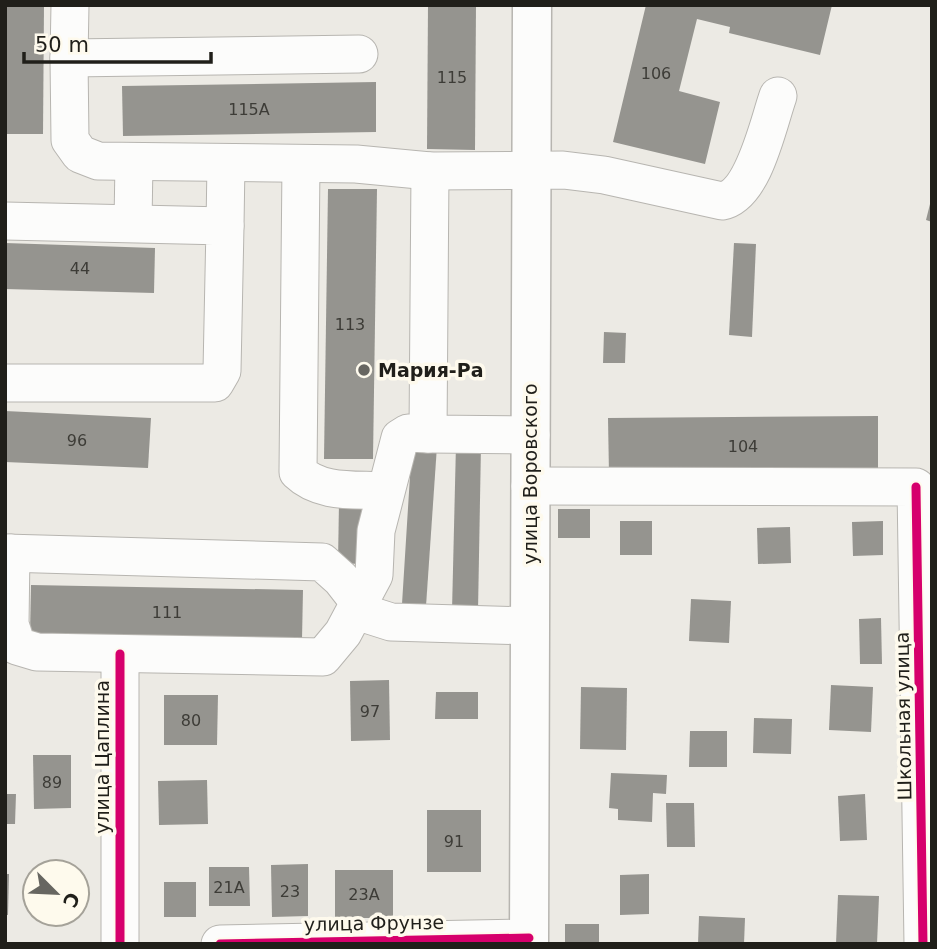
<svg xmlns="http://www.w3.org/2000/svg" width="937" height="949" font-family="'DejaVu Sans',sans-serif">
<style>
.building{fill:#95948f}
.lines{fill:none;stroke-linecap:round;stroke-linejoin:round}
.minor-casing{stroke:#b7b5b0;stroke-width:39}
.major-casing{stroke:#b7b5b0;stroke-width:41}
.minor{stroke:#fcfcfb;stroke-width:37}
.major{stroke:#fcfcfb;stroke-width:38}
.cycleway-casing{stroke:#fefaed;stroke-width:13}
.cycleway{stroke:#d6006c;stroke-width:9}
.poi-dot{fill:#676661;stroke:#fefaed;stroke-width:2.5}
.labels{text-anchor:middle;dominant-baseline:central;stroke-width:7;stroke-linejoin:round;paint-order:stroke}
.number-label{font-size:16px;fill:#3d3c37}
.poi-label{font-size:19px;font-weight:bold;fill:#201f1a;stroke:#fefaed;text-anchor:start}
.street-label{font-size:19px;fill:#201f1a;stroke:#fefaed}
</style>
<rect width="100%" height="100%" fill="#eceae4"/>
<g class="building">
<path d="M 5,5 L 44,5 L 43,134 L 5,134 Z"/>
<path d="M 428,5 L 476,5 L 475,150 L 427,149 Z"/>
<path d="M 646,5 L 832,5 L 820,55 L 729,33 L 730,27 L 697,19 L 679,91 L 720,102 L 705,164 L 613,142 Z"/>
<path d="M 376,82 L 376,132 L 123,136 L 122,86 Z"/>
<path d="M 328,189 L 377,189 L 373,459 L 324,459 Z"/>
<path d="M 931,200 L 932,200 L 932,222 L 926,220 Z"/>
<path d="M 5,243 L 155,248 L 154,293 L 5,289 Z"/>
<path d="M 734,243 L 756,244 L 752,337 L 729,335 Z"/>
<path d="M 604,332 L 626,333 L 625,363 L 603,363 Z"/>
<path d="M 5,411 L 151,418 L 148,468 L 5,462 Z"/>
<path d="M 878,416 L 878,473 L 609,475 L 608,418 Z"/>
<path d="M 412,444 L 437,446 L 426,606 L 402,604 Z"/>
<path d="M 456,444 L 481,445 L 478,611 L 452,611 Z"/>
<path d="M 339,502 L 362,503 L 360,564 L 338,563 Z"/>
<rect x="558" y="509" width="32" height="29"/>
<rect x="620" y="521" width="32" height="34"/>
<path d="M 883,521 L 883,555 L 853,556 L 852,522 Z"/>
<path d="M 790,527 L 791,563 L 758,564 L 757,528 Z"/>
<path d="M 31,585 L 303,590 L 302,639 L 30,634 Z"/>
<path d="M 691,599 L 731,601 L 729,643 L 689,641 Z"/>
<path d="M 881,618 L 882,664 L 860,664 L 859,619 Z"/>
<path d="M 389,680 L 390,740 L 351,741 L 350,681 Z"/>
<path d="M 831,685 L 873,687 L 871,732 L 829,730 Z"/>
<path d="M 581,687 L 627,688 L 626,750 L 580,749 Z"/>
<path d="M 436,692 L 478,692 L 478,719 L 435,719 Z"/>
<path d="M 164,695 L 218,695 L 217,745 L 164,745 Z"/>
<path d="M 754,718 L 792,719 L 791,754 L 753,753 Z"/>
<path d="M 690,731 L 727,731 L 727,767 L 689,767 Z"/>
<path d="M 33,755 L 71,755 L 71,808 L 34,809 Z"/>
<path d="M 611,773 L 667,775 L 666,794 L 653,793 L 652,822 L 618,820 L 618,809 L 609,808 Z"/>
<path d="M 207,780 L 208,824 L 159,825 L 158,781 Z"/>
<path d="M 5,794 L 16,794 L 15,824 L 5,824 Z"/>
<path d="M 865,794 L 867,840 L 840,841 L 838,796 Z"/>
<path d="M 666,803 L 694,803 L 695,847 L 667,847 Z"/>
<rect x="427" y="810" width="54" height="62"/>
<path d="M 308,864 L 308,916 L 272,917 L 271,865 Z"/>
<path d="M 209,867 L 249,867 L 250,906 L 209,906 Z"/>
<rect x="335" y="870" width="58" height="48"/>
<path d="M 5,874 L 9,874 L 8,915 L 5,915 Z"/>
<path d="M 649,874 L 649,914 L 620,915 L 620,875 Z"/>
<rect x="164" y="882" width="32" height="35"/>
<path d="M 838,895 L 879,896 L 877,944 L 836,944 Z"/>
<path d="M 699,916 L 745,918 L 744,944 L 698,944 Z"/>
<rect x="565" y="924" width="34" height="20"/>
</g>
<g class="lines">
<defs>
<g id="minor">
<path d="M 70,5 L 69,58 L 359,54"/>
<path d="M 69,58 L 70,140 L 80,154 L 98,161 L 356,164 L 430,171 L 563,170 L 604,175 L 722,201 C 754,195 768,124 778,96"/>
<path d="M 301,164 L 298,472 C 321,494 355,489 385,491"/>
<path d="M 430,171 L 428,434 L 531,435"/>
<path d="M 5,221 L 225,226 L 222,371 L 215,383 L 5,383"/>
<path d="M 133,223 L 134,162"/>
<path d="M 225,226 L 226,163"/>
<path d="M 530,486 L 916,487 L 923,944"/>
<path d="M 5,553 L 322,562 L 341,579 L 369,615 L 391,622 L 530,626"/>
<path d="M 11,553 L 10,624 L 17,646 L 37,652 L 323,657 L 343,633 L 374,575 L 376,531 L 400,438 L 408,433 L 428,434"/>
<path d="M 120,654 L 120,944"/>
<path d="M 220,944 L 529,938"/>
</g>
<path id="major" d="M 529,944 L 532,5"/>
</defs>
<use href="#minor" class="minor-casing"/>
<use href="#major" class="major-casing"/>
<use href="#minor" class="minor"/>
<use href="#major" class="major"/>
<defs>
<g id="cycleway">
<path d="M 916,487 L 923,944"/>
<path d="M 120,654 L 120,944"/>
<path d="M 220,944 L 529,938"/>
</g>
</defs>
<use href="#cycleway" class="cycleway-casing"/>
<use href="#cycleway" class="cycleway"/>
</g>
<circle class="poi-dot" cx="364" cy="370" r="7"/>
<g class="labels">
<g class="number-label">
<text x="656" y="73">106</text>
<text x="452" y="77">115</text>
<text x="249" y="109">115А</text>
<text x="80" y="268">44</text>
<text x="350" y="324">113</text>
<text x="77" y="440">96</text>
<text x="743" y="446">104</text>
<text x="167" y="612">111</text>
<text x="370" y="711">97</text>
<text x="191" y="720">80</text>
<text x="52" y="782">89</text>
<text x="454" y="841">91</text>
<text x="229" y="887">21А</text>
<text x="290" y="891">23</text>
<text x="364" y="894">23А</text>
</g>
<g class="poi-label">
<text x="378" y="370">Мария-Ра</text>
</g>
<g class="street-label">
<text transform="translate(530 474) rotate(-90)">улица Воровского</text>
<text transform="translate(903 716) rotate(-91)">Школьная улица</text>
<text transform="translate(102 757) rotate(-90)">улица Цаплина</text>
<text transform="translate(374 923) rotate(-1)">улица Фрунзе</text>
</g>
</g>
<rect width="937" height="949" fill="none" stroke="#201f1a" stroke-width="14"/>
<g transform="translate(56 893) rotate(114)"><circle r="33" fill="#fefaed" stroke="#a5a299" stroke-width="2"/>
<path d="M0-5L12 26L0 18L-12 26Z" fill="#676661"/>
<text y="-10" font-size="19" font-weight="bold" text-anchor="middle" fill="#201f1a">С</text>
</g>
<path d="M24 52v10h187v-10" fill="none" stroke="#201f1a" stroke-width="3.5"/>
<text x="35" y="52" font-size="21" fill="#201f1a" stroke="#fefaed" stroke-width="5" paint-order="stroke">50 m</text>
</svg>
